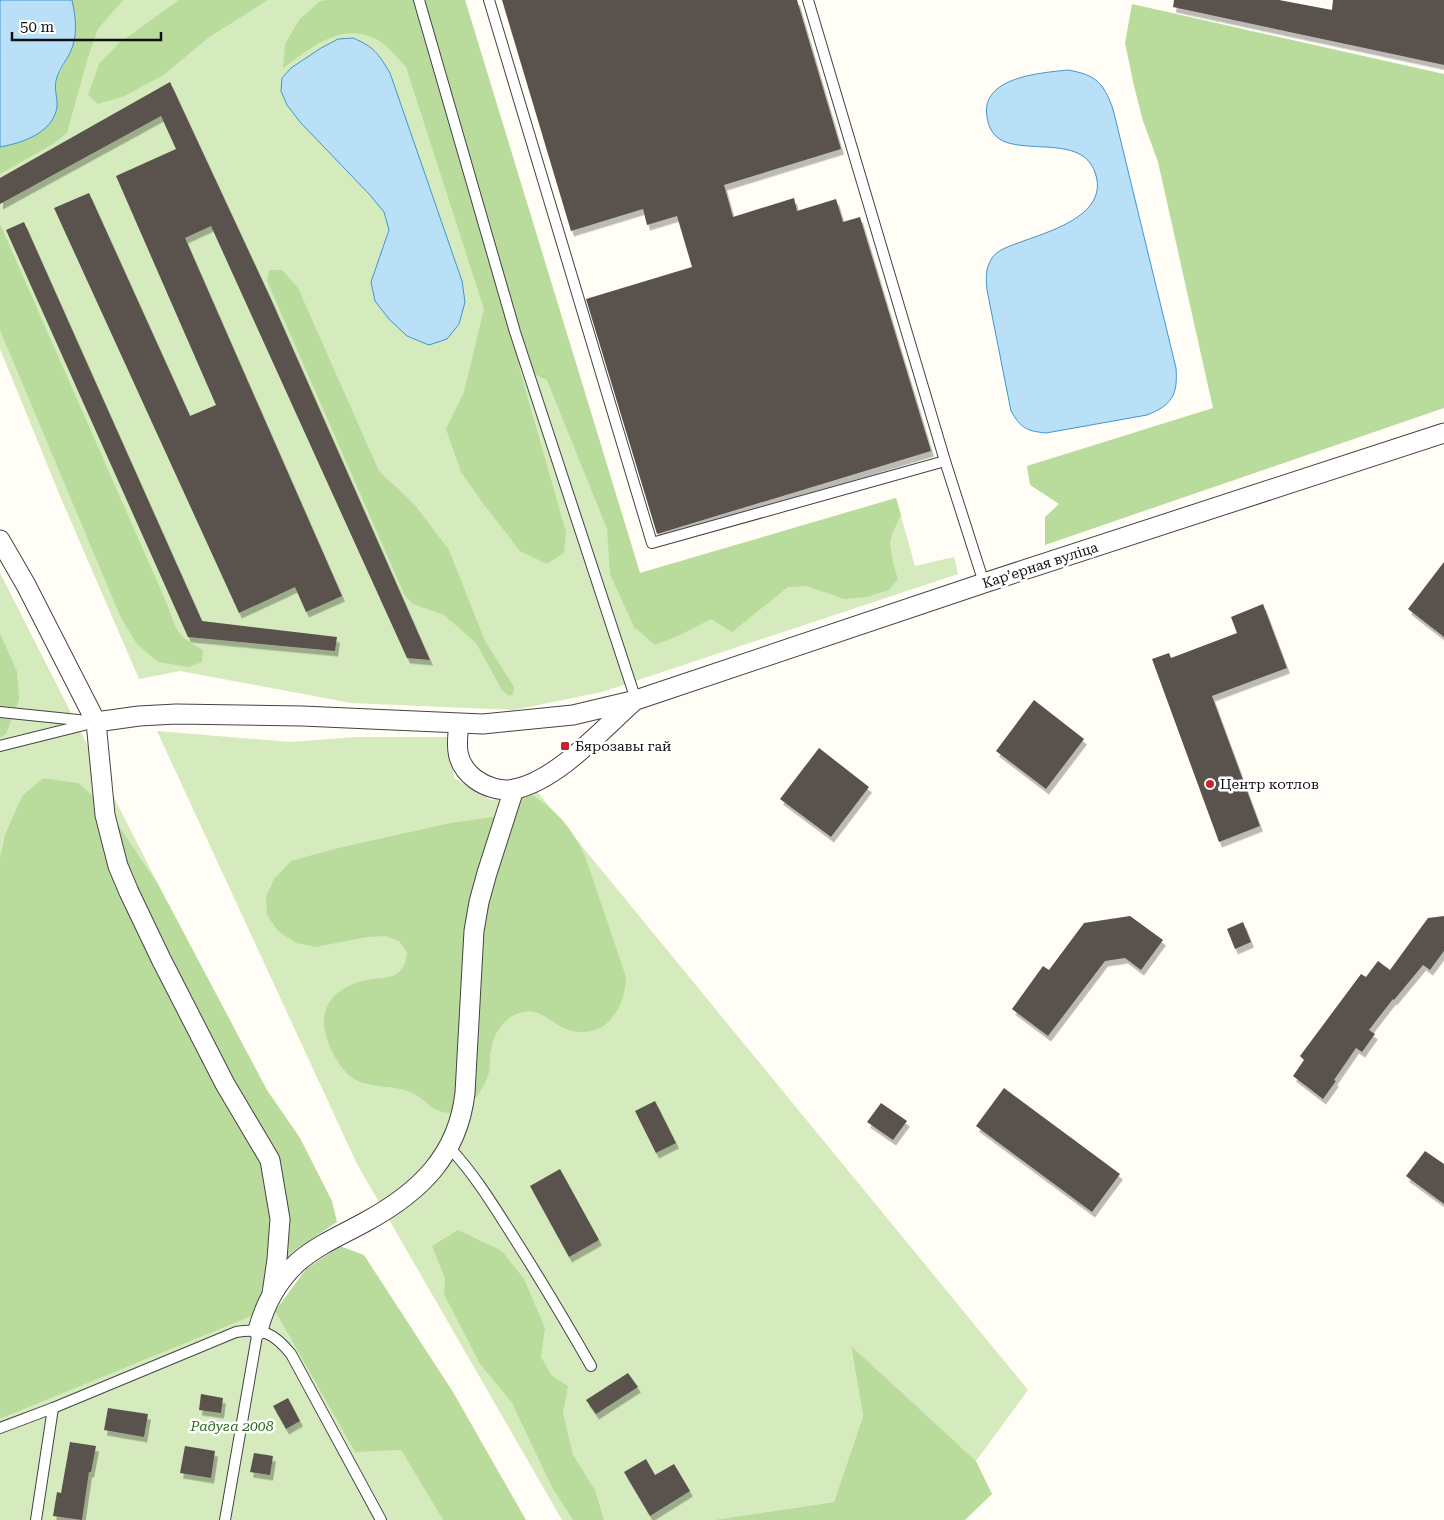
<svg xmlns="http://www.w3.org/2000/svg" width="1444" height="1520" font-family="'Roboto Serif',serif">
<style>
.green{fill:#d5ebbd}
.forest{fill:#b9dc9c}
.water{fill:#b9e0f7;stroke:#3f96cf}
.building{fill:#5a524d;filter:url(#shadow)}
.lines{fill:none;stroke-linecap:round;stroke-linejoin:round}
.lane-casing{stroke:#444;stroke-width:12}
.street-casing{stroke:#444;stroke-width:21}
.lane{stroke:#fff;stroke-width:10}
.street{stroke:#fff;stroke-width:19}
.poi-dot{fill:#c4262e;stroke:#fff;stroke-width:2}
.labels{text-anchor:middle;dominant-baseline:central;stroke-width:5;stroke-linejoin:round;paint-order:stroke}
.street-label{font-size:14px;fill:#111;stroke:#fff}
.poi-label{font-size:14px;fill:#111;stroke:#fff;text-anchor:start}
.park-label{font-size:14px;font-style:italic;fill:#2f6b1f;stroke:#fff}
</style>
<defs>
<filter id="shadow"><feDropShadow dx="3" dy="5.5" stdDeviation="0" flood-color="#0004"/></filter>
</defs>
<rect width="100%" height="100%" fill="#fffdf5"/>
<g class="green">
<path d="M 0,0 L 465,0 L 640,573 L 896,498 L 915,566 L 954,557 L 958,574 L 602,692 L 514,710 L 351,703 L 180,671 L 139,679 L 60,496 L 0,349 Z"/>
<path d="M 0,573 L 158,884 L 107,808 L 79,783 L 43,778 L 22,796 L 5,834 L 0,857 L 0,738 L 6,734 L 17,671 L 0,633 Z"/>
<path d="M 157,731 L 290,742 L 357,737 L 449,737 L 454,778 L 491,800 L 535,789 L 1028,1390 L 976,1461 L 851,1347 L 863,1416 L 834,1502 L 713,1520 L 562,1520 L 357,1164 Z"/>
<path d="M 275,1311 L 355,1451 L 401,1450 L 443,1520 L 0,1520 L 0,1419 L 252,1316 Z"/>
</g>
<g class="forest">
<path d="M 72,0 L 123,0 L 98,29 L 88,57 L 67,133 L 53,144 L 0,174 L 0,147 L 27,138 L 42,131 L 57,106 L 55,91 L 57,78 L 71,52 L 75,18 Z"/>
<path d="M 179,0 L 268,0 L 208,38 L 162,76 L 122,97 L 98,104 L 88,95 L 99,64 L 118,44 Z"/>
<path d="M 328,0 L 465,0 L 640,573 L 896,498 L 901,515 L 892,534 L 890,544 L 894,567 L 898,579 L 889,590 L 867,597 L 844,599 L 806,586 L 788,587 L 732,632 L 711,619 L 680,635 L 655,645 L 634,627 L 610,574 L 607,529 L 547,380 L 519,367 L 566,532 L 564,553 L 547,564 L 520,551 L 482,502 L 461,472 L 446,429 L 464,392 L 484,309 L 406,67 C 398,59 390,48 381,42 C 345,19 313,46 283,68 L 285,44 L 299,20 L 320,1 Z"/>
<path d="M 1132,4 L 1444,74 L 1444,408 L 1045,545 L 1045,517 L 1059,504 L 1030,485 L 1027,466 L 1213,408 L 1158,162 L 1143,121 L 1134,86 L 1125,43 Z"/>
<path d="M 0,224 L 167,604 C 177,632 176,635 203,650 L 202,662 L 189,667 L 158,662 L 137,644 L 121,618 L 0,330 Z"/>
<path d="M 269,270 L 282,270 L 298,288 L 379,471 L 414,504 L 449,550 L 485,641 L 514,687 L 513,694 L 509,696 L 502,690 L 476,643 L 444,615 L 413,604 L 405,596 L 267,281 Z"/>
<path d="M 0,633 L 17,671 L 19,700 L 6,734 L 0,738 Z"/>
<path d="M 43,778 L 79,783 L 107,808 L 158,884 L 267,1090 L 300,1138 L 332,1201 L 337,1222 L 291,1253 L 252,1316 L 0,1419 L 0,857 L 5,834 L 22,796 Z"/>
<path d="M 529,793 C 555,808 573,829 585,856 L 626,977 C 625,994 622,1006 611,1019 C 600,1033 580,1035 564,1028 C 548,1021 539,1006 519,1013 C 501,1019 493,1036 490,1054 C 490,1060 490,1066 489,1072 C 485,1086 478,1097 467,1107 C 460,1112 451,1114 442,1112 C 427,1107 425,1099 414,1094 C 396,1084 374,1089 356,1080 C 339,1071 324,1040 324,1022 C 324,995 349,982 373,979 C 381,978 391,978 398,973 C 405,967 406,961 407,953 L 399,941 L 385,936 L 367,937 L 316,947 L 296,943 L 278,931 L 267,915 L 266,897 L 274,879 L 291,861 L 334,849 L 451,823 L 493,817 L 515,797 Z"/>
<path d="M 458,1230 L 502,1251 L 524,1279 L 545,1328 L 541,1357 L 552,1376 L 568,1386 L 563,1413 L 573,1455 L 595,1490 L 604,1520 L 573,1520 L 552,1487 L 512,1403 L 480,1364 L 444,1294 L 445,1278 L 432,1246 Z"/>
<path d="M 340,1246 L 364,1255 L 453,1392 L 526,1520 L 443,1520 L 401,1450 L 355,1452 L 275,1311 L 306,1269 Z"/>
<path d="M 851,1346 L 976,1461 L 992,1494 L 965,1520 L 713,1520 L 834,1502 L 863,1416 Z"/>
</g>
<g class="water">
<path d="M 0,0 L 72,0 C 76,18 78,36 70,53 C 66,61 60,68 57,77 C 53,89 58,97 57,107 C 53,133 22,143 0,147 Z"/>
<path d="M 353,38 C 374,47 378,53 390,73 L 462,281 L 465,302 L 459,324 L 447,339 L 429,345 L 407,336 L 389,319 L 375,301 L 371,282 L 389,230 L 384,212 L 370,195 L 300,122 L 287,105 L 281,91 L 282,78 L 291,68 L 321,48 L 338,39 Z"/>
<path d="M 1068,70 C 1096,75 1103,82 1113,109 L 1176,368 C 1178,395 1172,405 1147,415 L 1046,433 C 1026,431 1021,428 1011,411 L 987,290 C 986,278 985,269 992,258 C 997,250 1010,246 1018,243 C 1044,233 1103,218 1097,180 C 1089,134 1033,154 1003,141 C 994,137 988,127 987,117 C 980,77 1040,73 1068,70 Z"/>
</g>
<g class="building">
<path d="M 502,0 L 797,0 L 841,149 L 724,185 L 733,217 L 794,198 L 797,211 L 836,199 L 843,222 L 860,217 L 931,451 L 657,534 L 586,299 L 692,267 L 677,216 L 647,225 L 643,209 L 571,231 Z"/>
<path d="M 1174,0 L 1279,0 L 1332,10 L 1333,0 L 1444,0 L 1444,65 L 1173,7 Z"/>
<path d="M 170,82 L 270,297 L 430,660 L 407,658 L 211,226 L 185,238 L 342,596 L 306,612 L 295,587 L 239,613 L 54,208 L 89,193 L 190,416 L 216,405 L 116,176 L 176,149 L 161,116 L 0,204 L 0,178 Z"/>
<path d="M 24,222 L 202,621 L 337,637 L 335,651 L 188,637 L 6,230 Z"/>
<path d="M 1444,562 L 1444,637 L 1408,609 Z"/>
<path d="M 1263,604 L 1287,668 L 1212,696 L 1260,826 L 1219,842 L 1152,659 L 1169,653 L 1171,658 L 1237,633 L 1231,617 Z"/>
<path d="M 1034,700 L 1084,739 L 1046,789 L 996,751 Z"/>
<path d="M 819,748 L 869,787 L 831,837 L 780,799 Z"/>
<path d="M 1130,916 L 1163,940 L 1141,970 L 1125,958 L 1105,961 L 1048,1036 L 1012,1009 L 1043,966 L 1049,970 L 1084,923 Z"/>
<path d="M 1444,916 L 1444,951 L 1430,970 L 1423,965 L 1394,1000 L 1393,999 L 1369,1030 L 1375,1034 L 1362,1052 L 1356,1048 L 1334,1080 L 1336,1081 L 1323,1099 L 1293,1076 L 1304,1060 L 1300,1056 L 1361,974 L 1366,977 L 1378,961 L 1390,970 L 1428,918 Z"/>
<path d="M 1243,922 L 1251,942 L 1235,949 L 1227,929 Z"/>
<path d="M 1004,1088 L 1120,1174 L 1092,1212 L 976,1126 Z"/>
<path d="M 655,1101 L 676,1143 L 656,1153 L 635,1111 Z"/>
<path d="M 881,1103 L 907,1121 L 893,1140 L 867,1122 Z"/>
<path d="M 1425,1151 L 1444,1164 L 1444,1204 L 1406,1176 Z"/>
<path d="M 560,1169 L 599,1240 L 569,1257 L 530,1186 Z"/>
<path d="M 628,1373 L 638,1387 L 596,1414 L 586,1400 Z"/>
<path d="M 201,1394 L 223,1398 L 221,1413 L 199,1410 Z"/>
<path d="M 288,1398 L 300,1421 L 286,1429 L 273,1406 Z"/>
<path d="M 108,1408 L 148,1414 L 144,1437 L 104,1430 Z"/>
<path d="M 70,1442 L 96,1446 L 91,1472 L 89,1472 L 82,1520 L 53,1516 L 57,1492 L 61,1493 Z"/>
<path d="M 185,1446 L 215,1451 L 211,1478 L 180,1473 Z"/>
<path d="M 254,1453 L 273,1456 L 270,1475 L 250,1472 Z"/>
<path d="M 646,1459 L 655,1475 L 674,1464 L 690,1491 L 650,1516 L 624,1472 Z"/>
</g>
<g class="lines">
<defs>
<g id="lane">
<path d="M 419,0 L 515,332 L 636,700"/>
<path d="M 489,0 L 652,543 L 945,461"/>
<path d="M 808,0 L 945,461 L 984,583"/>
<path d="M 0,712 L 88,721"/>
<path d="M 0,746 L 96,722"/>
<path d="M 449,1147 C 476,1176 495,1208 516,1241 C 542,1282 567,1324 591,1366"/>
<path d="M 0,1428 L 53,1408 L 236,1332 C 263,1328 274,1333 291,1354 L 381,1520"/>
<path d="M 36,1520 L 53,1408"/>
<path d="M 225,1520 L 258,1330"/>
</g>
<g id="street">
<path d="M 0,540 L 26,585 L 96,722 L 105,815 L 118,866 L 129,892 L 161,959 L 225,1084 L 270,1160 L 280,1219 L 277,1259 L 272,1294"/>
<path d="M 96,722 L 139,716 L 176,714 L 302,716 L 483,724 L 573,715 L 636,700 L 984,583 L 1444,433"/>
<path d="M 459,724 C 456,746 455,764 475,779 C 486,787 501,792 515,789 C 557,780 601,731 632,703"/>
<path d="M 258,1330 C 265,1304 278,1280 298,1262 C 319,1244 344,1234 367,1221 C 420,1192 458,1155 465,1093 L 474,931 L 479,902 L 487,873 L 514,789"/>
</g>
</defs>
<use href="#lane" class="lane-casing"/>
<use href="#street" class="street-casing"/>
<use href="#lane" class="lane"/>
<use href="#street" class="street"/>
</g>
<g class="poi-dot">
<rect x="560" y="741" width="10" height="10" rx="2.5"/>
<circle cx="1210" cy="784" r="5"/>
</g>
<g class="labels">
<g class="street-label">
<text transform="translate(1040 565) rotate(-18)">Карʼерная вуліца</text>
</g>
<g class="poi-label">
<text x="575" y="746">Бярозавы гай</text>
<text x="1220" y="784">Центр котлов</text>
</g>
<g class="park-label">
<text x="232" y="1426">Радуга 2008</text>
</g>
</g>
<path d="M12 32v8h149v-8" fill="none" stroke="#111111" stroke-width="2.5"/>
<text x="20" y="32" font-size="15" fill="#111111" stroke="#ffffff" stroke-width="4" paint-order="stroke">50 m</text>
</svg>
